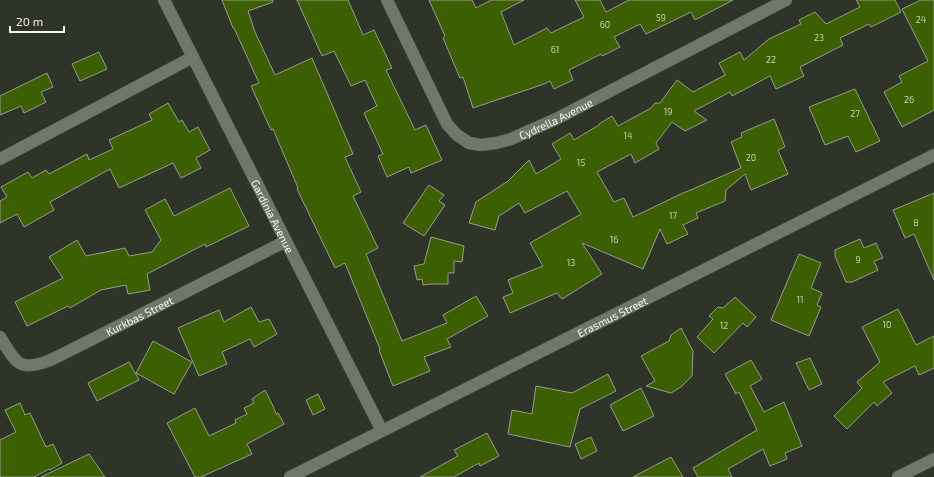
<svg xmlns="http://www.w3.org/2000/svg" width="934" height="477" font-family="'Exo 2',sans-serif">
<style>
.building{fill:#3c5f01;stroke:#969d90}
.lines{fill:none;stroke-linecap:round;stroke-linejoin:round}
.street-casing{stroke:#4c5047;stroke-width:13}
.secondary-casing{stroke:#4c5047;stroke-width:13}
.street{stroke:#70776a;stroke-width:12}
.secondary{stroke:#70776a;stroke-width:12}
.labels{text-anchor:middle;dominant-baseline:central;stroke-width:3.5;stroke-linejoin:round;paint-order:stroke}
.number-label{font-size:9px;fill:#c4d0b4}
.street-label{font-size:11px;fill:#f2f6ef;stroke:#2f3429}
</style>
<rect width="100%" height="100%" fill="#2f3429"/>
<g class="building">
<path d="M 222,0 L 273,0 L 273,2 L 248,11 L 255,32 L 275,75 L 312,58 L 353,154 L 345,157 L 361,192 L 353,196 L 378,248 L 366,254 L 402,341 L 447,323 L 443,315 L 476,296 L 488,316 L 447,339 L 451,347 L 424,357 L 430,371 L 393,386 L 379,350 L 380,349 L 345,263 L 335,268 L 297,189 L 298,188 L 273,129 L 271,130 L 251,86 L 259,83 L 234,28 L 233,28 Z"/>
<path d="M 297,0 L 348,0 L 363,35 L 374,30 L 392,68 L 386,70 L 415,130 L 426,125 L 442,160 L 411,173 L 409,167 L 387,177 L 378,156 L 383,154 L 364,113 L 377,106 L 365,80 L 351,86 L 334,51 L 322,56 Z"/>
<path d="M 429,0 L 472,0 L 476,8 L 491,0 L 524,0 L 501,12 L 514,45 L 547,28 L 551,33 L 584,17 L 575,0 L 600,0 L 606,12 L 629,0 L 733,0 L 695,20 L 691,12 L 646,34 L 640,24 L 614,37 L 620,47 L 602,56 L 601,54 L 569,70 L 573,80 L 554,89 L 550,81 L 544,84 L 473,108 L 463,77 L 460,78 L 443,38 L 445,36 Z"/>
<path d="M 856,0 L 895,0 L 901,12 L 871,27 L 869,24 L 840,38 L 843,45 L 800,67 L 804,76 L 776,89 L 770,76 L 732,96 L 730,92 L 694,111 L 707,120 L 685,131 L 672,122 L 656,143 L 659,149 L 635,163 L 631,154 L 597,172 L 614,202 L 624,198 L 633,217 L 685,192 L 686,192 L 741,168 L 731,142 L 742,137 L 741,133 L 774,119 L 785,147 L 778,150 L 788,174 L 751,190 L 745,174 L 726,190 L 725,201 L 696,213 L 698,218 L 683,225 L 688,234 L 667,244 L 660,229 L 643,269 L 582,243 L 602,274 L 562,299 L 557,293 L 510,313 L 503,297 L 513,293 L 508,280 L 543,266 L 530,243 L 581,214 L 567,191 L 525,213 L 519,203 L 499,216 L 495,230 L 469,223 L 476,202 L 508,181 L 529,160 L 536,174 L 561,159 L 552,144 L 570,133 L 574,140 L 599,125 L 599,124 L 612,116 L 618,126 L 651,108 L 655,103 L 660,103 L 677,80 L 693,92 L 725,75 L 719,63 L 740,52 L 744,60 L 769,39 L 801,24 L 799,20 L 815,12 L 826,24 L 860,7 Z"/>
<path d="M 921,0 L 934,0 L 934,110 L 902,127 L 884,92 L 902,82 L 899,76 L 928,61 L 902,9 Z"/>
<path d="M 99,52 L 107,69 L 80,81 L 72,64 Z"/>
<path d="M 47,73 L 53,87 L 41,92 L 46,102 L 24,113 L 21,106 L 0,115 L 0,96 Z"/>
<path d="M 855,89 L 880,141 L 856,152 L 848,136 L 825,145 L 809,107 Z"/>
<path d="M 168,103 L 179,122 L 182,120 L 189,132 L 198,127 L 210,150 L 196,158 L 201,168 L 181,178 L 173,163 L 119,188 L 110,169 L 50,202 L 54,210 L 24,227 L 17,214 L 0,223 L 0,201 L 7,197 L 1,187 L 28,172 L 32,178 L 46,170 L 49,174 L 87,154 L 89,160 L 113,149 L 109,140 L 152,120 L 149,114 Z"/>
<path d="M 429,185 L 444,195 L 439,201 L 445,205 L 424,236 L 403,223 Z"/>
<path d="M 230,188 L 249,226 L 206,247 L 205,244 L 147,274 L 150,290 L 128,294 L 126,285 L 101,290 L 70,308 L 68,306 L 27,326 L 15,302 L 63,278 L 49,257 L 77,240 L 86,256 L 125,248 L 129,256 L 152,252 L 161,240 L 145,210 L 165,199 L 174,216 Z"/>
<path d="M 934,193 L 934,280 L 914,234 L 905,238 L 893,210 Z"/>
<path d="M 431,237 L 464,246 L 462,262 L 454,261 L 454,273 L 448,273 L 448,284 L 431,284 L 423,285 L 422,279 L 417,280 L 414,266 L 424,264 Z"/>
<path d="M 860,239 L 864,248 L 876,243 L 883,258 L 874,261 L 878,270 L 852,282 L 846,282 L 835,256 L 835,250 Z"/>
<path d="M 799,254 L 821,263 L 811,288 L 822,293 L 817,305 L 821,307 L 809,336 L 771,320 Z"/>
<path d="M 735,297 L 756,317 L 747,327 L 743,323 L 714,353 L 697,337 L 713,319 L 709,316 L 718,307 L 723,308 Z"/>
<path d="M 251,307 L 259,322 L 269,319 L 277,334 L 254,347 L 250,339 L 222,352 L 227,364 L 199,376 L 178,328 L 219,310 L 224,322 Z"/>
<path d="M 898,309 L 916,345 L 934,336 L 934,368 L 919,375 L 915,366 L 883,382 L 892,393 L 877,406 L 874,402 L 847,429 L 834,416 L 862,388 L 857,382 L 880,362 L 862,327 Z"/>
<path d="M 681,328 L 693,351 L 692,376 L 681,387 L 671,393 L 646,386 L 655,381 L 641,356 L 669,341 L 671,335 Z"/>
<path d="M 153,341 L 192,362 L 174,394 L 136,373 Z"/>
<path d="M 810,358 L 822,384 L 809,390 L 796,363 Z"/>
<path d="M 751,360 L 762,379 L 750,386 L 764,412 L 784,402 L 802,446 L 785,453 L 787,459 L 770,466 L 763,449 L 728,469 L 732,477 L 698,477 L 693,468 L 757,430 L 739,392 L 735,394 L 735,392 L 725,374 Z"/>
<path d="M 129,362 L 139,380 L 97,401 L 88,383 Z"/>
<path d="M 608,374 L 616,391 L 580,409 L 570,447 L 508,434 L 512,410 L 532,414 L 536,386 L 572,393 Z"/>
<path d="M 641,388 L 654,416 L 623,431 L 610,405 Z"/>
<path d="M 265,390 L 273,406 L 276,414 L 278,413 L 284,424 L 247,444 L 252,454 L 201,477 L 195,477 L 167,423 L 195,408 L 209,436 L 236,423 L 235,420 L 247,414 L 244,408 L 254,403 L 252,399 Z"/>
<path d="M 318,394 L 325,409 L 313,415 L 306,400 Z"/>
<path d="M 20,403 L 25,415 L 30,413 L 46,447 L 53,444 L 62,463 L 50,470 L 49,469 L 34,477 L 0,477 L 0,440 L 16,432 L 5,410 Z"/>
<path d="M 487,433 L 499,456 L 480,466 L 479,463 L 454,477 L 420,477 L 458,456 L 454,450 Z"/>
<path d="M 591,437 L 597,451 L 581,459 L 575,444 Z"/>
<path d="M 89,454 L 105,477 L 41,477 Z"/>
<path d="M 671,457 L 683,477 L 633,477 Z"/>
</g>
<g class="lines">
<defs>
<g id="street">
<path id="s1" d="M 164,0 L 382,431"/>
<path id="s2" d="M 387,0 L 447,124 L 457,135 L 469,143 L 481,145 L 496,143 L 511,139 L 556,119 L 786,0"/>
<path d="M 0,159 L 193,57"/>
<path id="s3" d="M 0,337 C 5,345 10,355 17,361 C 27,371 49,361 59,356 L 286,241"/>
<path id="s4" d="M 290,477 L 934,155"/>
</g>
<path id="secondary" d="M 898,477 L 934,459"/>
</defs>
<use href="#street" class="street-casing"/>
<use href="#secondary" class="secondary-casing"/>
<use href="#street" class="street"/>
<use href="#secondary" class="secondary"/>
</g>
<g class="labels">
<g class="number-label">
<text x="661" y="17">59</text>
<text x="921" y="19">24</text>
<text x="605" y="24">60</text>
<text x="819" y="37">23</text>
<text x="555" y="49">61</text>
<text x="771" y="59">22</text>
<text x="909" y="99">26</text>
<text x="668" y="111">19</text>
<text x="855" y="113">27</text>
<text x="628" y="135">14</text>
<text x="751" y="157">20</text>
<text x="581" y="162">15</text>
<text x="673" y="215">17</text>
<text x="916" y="222">8</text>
<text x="614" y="239">16</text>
<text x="858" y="259">9</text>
<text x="571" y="262">13</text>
<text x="800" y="299">11</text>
<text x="887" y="324">10</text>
<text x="724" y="325">12</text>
</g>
<g class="street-label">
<text stroke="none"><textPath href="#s2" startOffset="259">Cydrella Avenue</textPath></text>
<text stroke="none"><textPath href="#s1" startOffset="242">Gardinia Avenue</textPath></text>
<text stroke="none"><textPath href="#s3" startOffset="164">Kurkbas Street</textPath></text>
<text stroke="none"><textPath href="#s4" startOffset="360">Erasmus Street</textPath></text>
</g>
</g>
<path d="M10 26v6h54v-6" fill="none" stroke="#f2f6ef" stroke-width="2"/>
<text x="16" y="26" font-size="12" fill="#f2f6ef" stroke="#2f3429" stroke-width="3" paint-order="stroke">20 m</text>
</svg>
